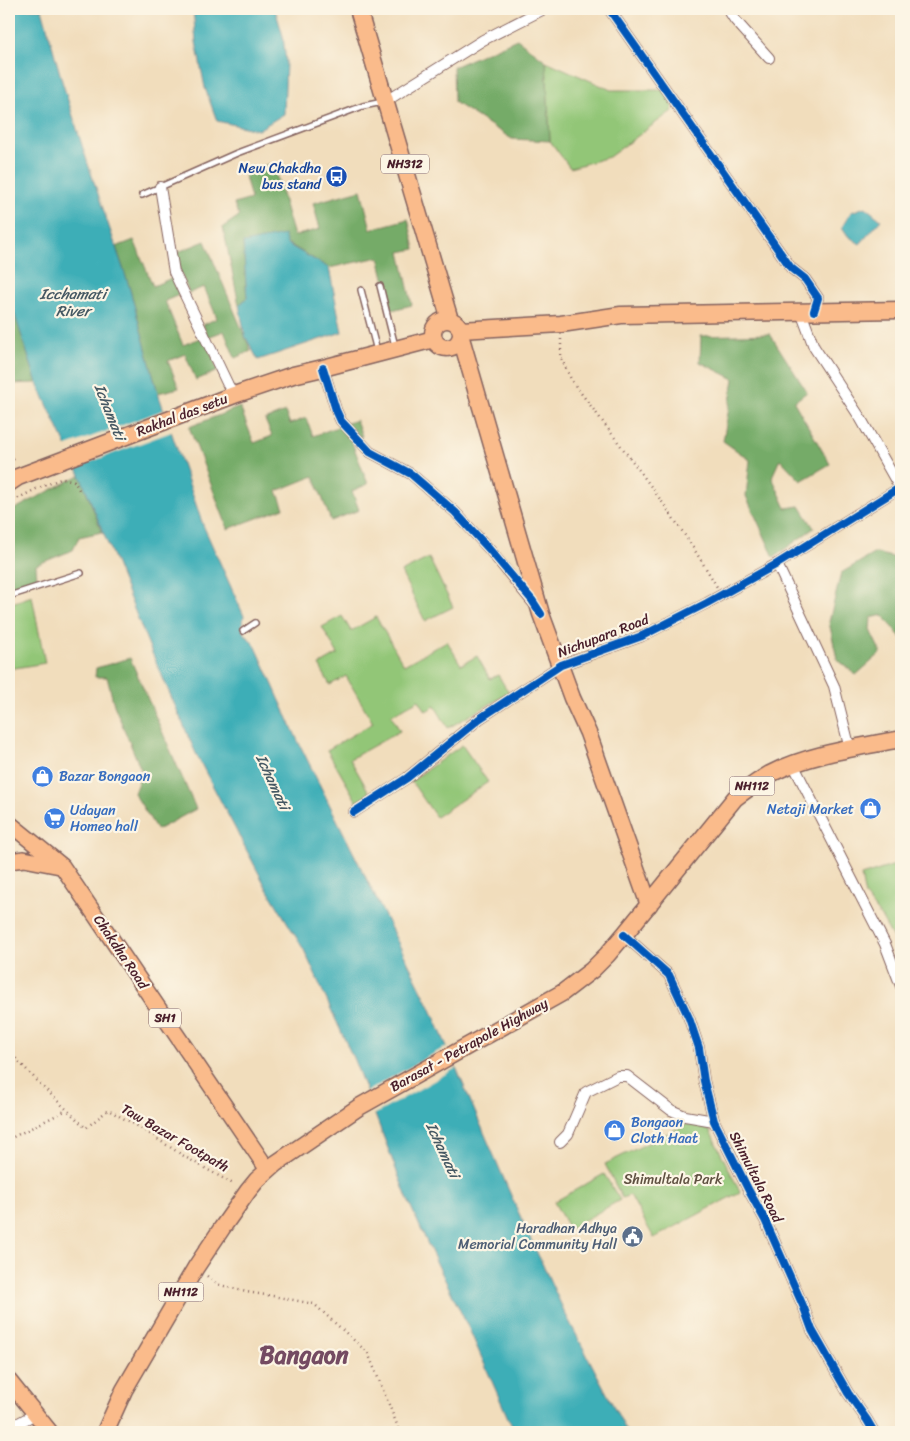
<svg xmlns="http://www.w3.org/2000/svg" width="910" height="1441" font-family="Sriracha,sans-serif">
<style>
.green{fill:#92c677;stroke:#6e7251}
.forest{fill:#75ab68;stroke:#60654a}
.water{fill:#3daeb7;stroke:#446671}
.pier{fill:#f1ddbc}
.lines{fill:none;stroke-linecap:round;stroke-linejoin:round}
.service-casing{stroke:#84625e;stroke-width:8}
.minor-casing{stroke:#84625e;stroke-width:12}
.primary-casing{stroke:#84625e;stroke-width:18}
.trunk-casing{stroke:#84625e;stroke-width:19}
.path{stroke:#84625e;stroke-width:2.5;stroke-dasharray:1 4;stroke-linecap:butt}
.service{stroke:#fff;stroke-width:5}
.minor{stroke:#fff;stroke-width:10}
.primary{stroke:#fabb8b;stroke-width:15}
.trunk{stroke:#fabb8b;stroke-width:16}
.cycleway-casing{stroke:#fcf5e5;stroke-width:11}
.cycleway{stroke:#0057b8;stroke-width:8}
.labels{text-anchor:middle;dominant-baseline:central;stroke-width:4.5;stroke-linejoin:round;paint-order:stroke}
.shield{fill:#fcf5e5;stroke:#7f5f63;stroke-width:1}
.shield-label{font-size:12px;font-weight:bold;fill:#4a1f2b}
.transit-label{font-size:14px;fill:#164399;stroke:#fcf5e5;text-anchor:end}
.street-label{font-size:14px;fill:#4a1f2b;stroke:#fcf5e5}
.shop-label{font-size:14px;fill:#366cbe;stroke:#fcf5e5;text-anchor:start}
.park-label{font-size:14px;fill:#605142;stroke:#fcf5e5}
.service-label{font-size:14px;fill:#4e5e75;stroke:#fcf5e5;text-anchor:end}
.water-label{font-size:15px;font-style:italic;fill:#455863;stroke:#fcf5e5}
.town-label{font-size:24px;font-weight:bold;fill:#744b62;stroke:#fcf5e5}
</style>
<rect width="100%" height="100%" fill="#fcf5e5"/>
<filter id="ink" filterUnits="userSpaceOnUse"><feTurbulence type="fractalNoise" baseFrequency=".02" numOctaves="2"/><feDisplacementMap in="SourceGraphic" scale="10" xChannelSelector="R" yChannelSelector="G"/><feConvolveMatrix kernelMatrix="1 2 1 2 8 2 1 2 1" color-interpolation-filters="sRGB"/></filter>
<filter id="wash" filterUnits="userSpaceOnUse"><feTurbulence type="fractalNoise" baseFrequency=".0096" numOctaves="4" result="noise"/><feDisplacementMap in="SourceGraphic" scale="20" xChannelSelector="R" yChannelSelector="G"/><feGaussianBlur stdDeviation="1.12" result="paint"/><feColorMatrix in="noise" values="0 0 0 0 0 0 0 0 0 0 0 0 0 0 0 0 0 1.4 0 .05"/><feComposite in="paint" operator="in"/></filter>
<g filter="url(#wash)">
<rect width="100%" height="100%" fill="#f1ddbc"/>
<g class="green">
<path d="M 546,61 L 611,90 L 673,90 L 672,111 L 609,157 L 570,168 L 550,141 Z"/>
<path d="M 429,558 L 453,607 L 425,621 L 401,572 Z"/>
<path d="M 32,596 L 45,663 L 9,669 L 9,604 Z"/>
<path d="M 342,616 L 351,631 L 376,617 L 404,665 L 447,641 L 461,665 L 477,656 L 490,679 L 498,675 L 509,693 L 448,728 L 435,706 L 426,711 L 419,700 L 391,715 L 400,731 L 350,759 L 370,794 L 357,802 L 327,750 L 373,723 L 346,676 L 330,685 L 319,665 L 338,654 L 322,627 Z"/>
<path d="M 462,745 L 488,782 L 436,817 L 411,781 Z"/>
<path d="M 901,863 L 901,952 L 881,917 L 865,896 L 861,876 Z"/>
<path d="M 693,1121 L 710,1131 L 740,1192 L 654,1238 L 630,1195 L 622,1198 L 605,1164 Z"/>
<path d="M 604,1174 L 620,1200 L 569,1229 L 554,1202 Z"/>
</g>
<g class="forest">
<path d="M 517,39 L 546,61 L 550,141 L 512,139 L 454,102 L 453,67 Z"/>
<path d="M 273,163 L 294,236 L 320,229 L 313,203 L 361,190 L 371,229 L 408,219 L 415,249 L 400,252 L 412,305 L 392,310 L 379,257 L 329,268 L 287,243 L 243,243 L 247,298 L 239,305 L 223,227 L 239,216 L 234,204 L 251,199 L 244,172 Z"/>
<path d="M 134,240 L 153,286 L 172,278 L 179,295 L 165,301 L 183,345 L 207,335 L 203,325 L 217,318 L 204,287 L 189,293 L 173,254 L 205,241 L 251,351 L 235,358 L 224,331 L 205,338 L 218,371 L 196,380 L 185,354 L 168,361 L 179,388 L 158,393 L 129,286 L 116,247 Z"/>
<path d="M 9,297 L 37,383 L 9,384 Z"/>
<path d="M 770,334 L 807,392 L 794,402 L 830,464 L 801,481 L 780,459 L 772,477 L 786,508 L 800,506 L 814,528 L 774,557 L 746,496 L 750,460 L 723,441 L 734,379 L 700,362 L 701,336 Z"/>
<path d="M 240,407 L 254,443 L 272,436 L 265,420 L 285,412 L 290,424 L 306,418 L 313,436 L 356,420 L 362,436 L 351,440 L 368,484 L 352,491 L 359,510 L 331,521 L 314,476 L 277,491 L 284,508 L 228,529 L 189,427 Z"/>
<path d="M 80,475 L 102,532 L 79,537 L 73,550 L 36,565 L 37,580 L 9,591 L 9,512 Z"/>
<path d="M 875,553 L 901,559 L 901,638 L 883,615 L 871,618 L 870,630 L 881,653 L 856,675 L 837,659 L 829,622 L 841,573 Z"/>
<path d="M 130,658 L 196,809 L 157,830 L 134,793 L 142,772 L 114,705 L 107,677 L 95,677 L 96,668 Z"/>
</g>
<g class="water">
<path d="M 9,9 L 42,9 L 62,81 L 87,161 L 129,286 L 158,393 L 203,525 L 244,616 L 242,627 L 243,631 L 256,647 L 298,741 L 430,1007 L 516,1207 L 566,1315 L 627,1432 L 515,1432 L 508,1418 L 470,1331 L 430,1249 L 407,1198 L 354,1060 L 304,950 L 267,889 L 197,756 L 149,646 L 80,475 L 37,383 L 9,297 Z"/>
<path d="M 193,9 L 275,9 L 283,36 L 286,62 L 284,114 L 258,130 L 217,121 L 205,88 L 196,42 Z"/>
<path d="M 865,207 L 881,220 L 860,244 L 848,236 L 842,227 L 851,212 Z"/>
<path d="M 284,235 L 287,244 L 329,268 L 342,332 L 258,360 L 245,336 L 239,305 L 247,298 L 243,243 Z"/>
</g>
<g class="pier">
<path d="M 166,409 L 174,431 L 74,468 L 64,447 Z"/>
<path d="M 449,1045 L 458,1067 L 372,1116 L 364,1093 Z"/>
</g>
</g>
<g filter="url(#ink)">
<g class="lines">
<defs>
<g id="service">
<path d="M 142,195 L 237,153 L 363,106 L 383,102"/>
<path d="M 380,286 L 395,346"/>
<path d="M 361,290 L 377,351"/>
<path d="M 9,596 L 81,573"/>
<path d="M 243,631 L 255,623"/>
</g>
<g id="minor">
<path d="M 609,9 L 791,268 L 805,279 L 818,298 L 814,311"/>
<path d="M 728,9 L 735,20 L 769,58"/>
<path d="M 386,101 L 483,40 L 544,9"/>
<path d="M 160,187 L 174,272 L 228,385 L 234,395"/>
<path d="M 801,312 L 814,347 L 861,419 L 900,488"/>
<path d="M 323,368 L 336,410 L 341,421 L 370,452 L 411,474 L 455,512 L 489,549 L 534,604"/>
<path d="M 777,564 L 834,686 L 850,749"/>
<path d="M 793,764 L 885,944 L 901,986"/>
<path d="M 354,812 L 407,778 L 479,719 L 561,665 L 642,636 L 707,603 L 777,564 L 901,487"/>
<path d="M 624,935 L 669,975 L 689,1018 L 699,1048 L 704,1081 L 714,1121 L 749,1191 L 765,1220 L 804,1308 L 812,1330 L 848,1393 L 867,1420 L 874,1432"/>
<path d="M 560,1142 L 568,1134 L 586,1092 L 618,1076 L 627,1076 L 671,1110 L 685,1116 L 714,1121"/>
<path d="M 9,1427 L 15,1425 L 35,1414"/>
</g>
<g id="primary">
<path d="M 9,823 L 62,866 L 268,1170"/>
<path d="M 9,861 L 24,859 L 60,866"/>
<path d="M 9,1381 L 50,1432"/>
</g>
<g id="trunk">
<path d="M 358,9 L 450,320"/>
<circle cx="447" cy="334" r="14"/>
<path d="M 461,330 L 561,324 L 621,315 L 901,310"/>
<path d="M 461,338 L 541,614 L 572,698 L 588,733 L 649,905"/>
<path d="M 9,483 L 18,477 L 234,395 L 293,375 L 323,368 L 434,339"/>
<path d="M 105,1432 L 124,1390 L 196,1267 L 222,1228 L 248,1191 L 257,1180 L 275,1164 L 359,1107 L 562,993 L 592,970 L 607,955 L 624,935 L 735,798 C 746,790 758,781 770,774 C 809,754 859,747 901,739"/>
</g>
</defs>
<use href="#service" class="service-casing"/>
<use href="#minor" class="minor-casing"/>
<use href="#primary" class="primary-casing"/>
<use href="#trunk" class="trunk-casing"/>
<g class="path">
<path d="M 561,339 L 561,358 L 572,381 C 622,448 675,514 717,587"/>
<path d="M 9,462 L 17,457"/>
<path d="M 9,503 L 36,489 L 63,478 L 74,481 L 79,490"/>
<path d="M 9,1051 L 42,1086 L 86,1128 L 108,1110 L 134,1124 L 187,1158 L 235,1185"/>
<path d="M 9,1139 L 67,1110"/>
<path d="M 207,1276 L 217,1284 L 246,1292 L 273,1296 L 314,1304 L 368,1353 L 400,1432"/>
</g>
<use href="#service" class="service"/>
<use href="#minor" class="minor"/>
<use href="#primary" class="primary"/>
<use href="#trunk" class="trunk"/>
<defs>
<g id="cycleway">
<path d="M 609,9 L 791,268 L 805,279 L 818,298 L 814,311"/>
<path d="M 323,368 L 336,410 L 341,421 L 370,452 L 411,474 L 455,512 L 489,549 L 532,600 L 541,614"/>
<path d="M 354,812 L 407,778 L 479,719 L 561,665 L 642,636 L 707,603 L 777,564 L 901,487"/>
<path d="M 624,935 L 669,975 L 689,1018 L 699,1048 L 704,1081 L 714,1121 L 749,1191 L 765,1220 L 804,1308 L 812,1330 L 848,1393 L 867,1420 L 874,1432"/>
</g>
</defs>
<use href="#cycleway" class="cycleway-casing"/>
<use href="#cycleway" class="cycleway"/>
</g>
</g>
<defs>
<symbol id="bus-disc" viewBox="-11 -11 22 22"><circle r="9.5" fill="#1a4fb4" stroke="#fcf5e5"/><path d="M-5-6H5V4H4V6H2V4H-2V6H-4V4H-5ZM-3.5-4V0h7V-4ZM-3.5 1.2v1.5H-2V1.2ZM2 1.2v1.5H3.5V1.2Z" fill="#fff"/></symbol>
<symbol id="shop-disc" viewBox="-11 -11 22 22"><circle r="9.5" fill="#3f7fe0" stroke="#fcf5e5"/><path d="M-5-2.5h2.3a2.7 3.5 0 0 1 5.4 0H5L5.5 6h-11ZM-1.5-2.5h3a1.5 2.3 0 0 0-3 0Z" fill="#fff"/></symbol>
<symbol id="supermarket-disc" viewBox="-11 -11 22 22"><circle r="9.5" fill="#3f7fe0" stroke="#fcf5e5"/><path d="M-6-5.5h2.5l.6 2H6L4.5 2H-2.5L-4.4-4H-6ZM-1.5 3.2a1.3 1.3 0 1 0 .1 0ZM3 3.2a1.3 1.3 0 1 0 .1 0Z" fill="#fff"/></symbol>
<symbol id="civic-disc" viewBox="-11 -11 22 22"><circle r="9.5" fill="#5c6f8a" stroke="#fcf5e5"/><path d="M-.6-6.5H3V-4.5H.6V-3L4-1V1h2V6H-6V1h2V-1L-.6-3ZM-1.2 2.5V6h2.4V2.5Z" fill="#fff"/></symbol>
</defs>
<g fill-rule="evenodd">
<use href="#bus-disc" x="324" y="164" width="25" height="25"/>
<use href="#shop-disc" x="30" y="764" width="25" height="25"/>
<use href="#shop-disc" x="858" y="796" width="25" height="25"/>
<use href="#supermarket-disc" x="42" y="806" width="25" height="25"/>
<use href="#shop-disc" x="602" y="1118" width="25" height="25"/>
<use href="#civic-disc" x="620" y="1224" width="25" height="25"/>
</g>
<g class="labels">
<g class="shield">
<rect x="381" y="154.5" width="48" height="19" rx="4"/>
<rect x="729.5" y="776.5" width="45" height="19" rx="4"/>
<rect x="149" y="1008.5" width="32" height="19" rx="4"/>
<rect x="158.5" y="1282.5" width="45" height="19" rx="4"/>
</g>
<g class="shield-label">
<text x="405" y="164">NH312</text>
<text x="752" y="786">NH112</text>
<text x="165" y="1018">SH1</text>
<text x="181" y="1292">NH112</text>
</g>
<g class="transit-label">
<text x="321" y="168">New Chakdha<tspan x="321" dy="16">bus stand</tspan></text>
</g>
<g class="street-label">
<text transform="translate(182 415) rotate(-21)">Rakhal das setu</text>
<text transform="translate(603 636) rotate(-21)">Nichupara Road</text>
<text transform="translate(121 952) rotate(56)">Chakdha Road</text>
<text transform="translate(469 1045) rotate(-29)">Barasat - Petrapole Highway</text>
<text transform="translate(175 1138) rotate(30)">Taw Bazar Footpath</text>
<text transform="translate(756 1177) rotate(63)">Shimultala Road</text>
</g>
<g class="shop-label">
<text x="59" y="776">Bazar Bongaon</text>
<text x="854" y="809" text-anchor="end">Netaji Market</text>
<text x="70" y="810">Udayan<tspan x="70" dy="16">Homeo hall</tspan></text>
<text x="631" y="1122">Bongaon<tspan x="631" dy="16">Cloth Haat</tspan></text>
</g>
<g class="park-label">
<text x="673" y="1179">Shimultala Park</text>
</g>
<g class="service-label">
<text x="617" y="1228">Haradhan Adhya<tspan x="617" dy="16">Memorial Community Hall</tspan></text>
</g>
<g class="water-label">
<text x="73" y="294">Icchamati<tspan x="73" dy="17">River</tspan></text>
<text transform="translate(110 412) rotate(68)">Ichamati</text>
<text transform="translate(273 782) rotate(65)">Ichamati</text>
<text transform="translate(443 1150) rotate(65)">Ichamati</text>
</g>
<g class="town-label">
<text x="304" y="1355">Bangaon</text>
</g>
</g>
<rect width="910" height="1441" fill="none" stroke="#fcf5e5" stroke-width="30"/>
</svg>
